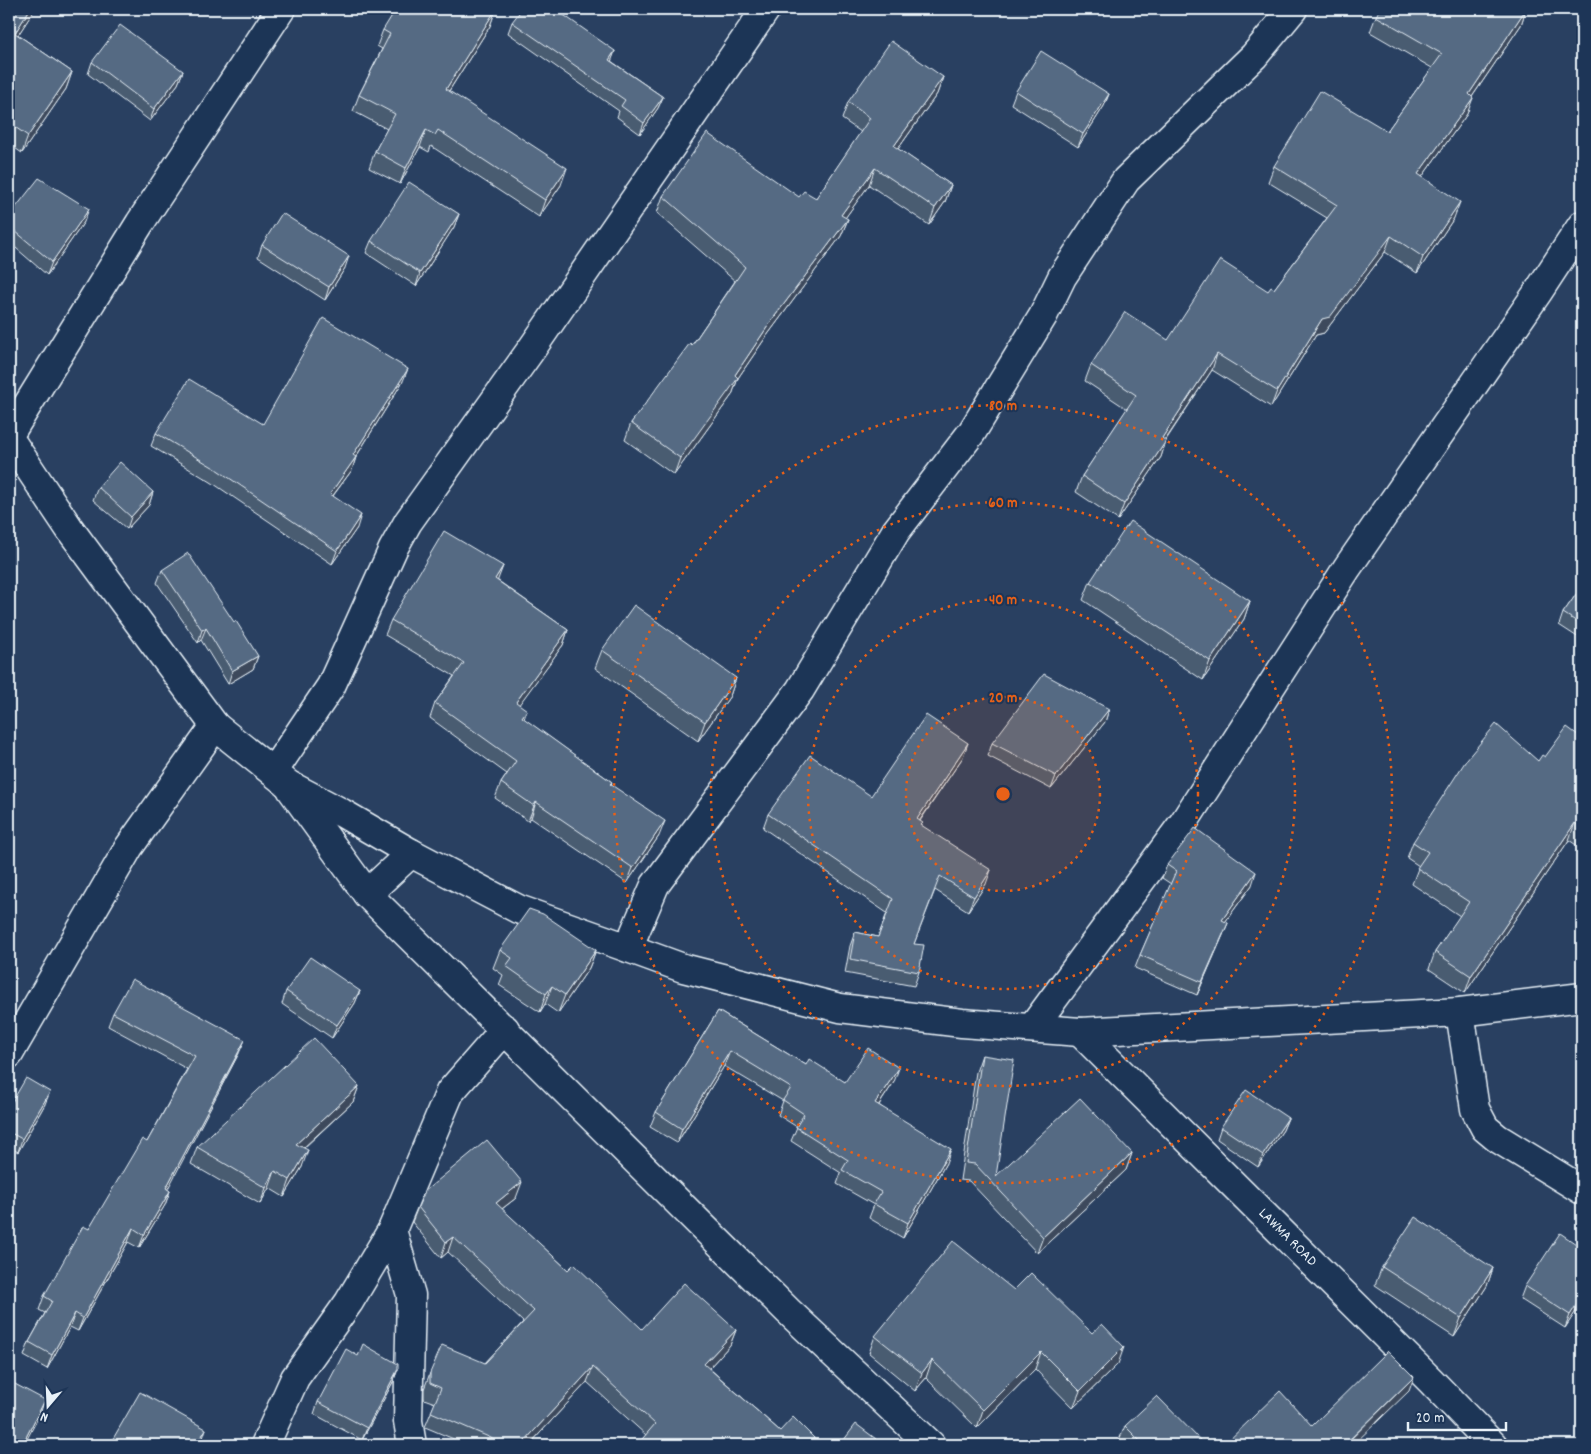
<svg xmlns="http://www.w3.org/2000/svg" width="1591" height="1454" font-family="Dekko,sans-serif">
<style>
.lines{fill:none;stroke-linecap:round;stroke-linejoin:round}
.minor-casing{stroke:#e8f1f8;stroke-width:31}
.minor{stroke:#1d3557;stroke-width:28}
.wall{fill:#495b71;stroke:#e8f1f8}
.shaded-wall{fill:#3c4a5c;stroke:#e8f1f8}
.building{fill:#556a83;stroke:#e8f1f8}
.ring{fill:none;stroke:#e86118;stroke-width:2.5;stroke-dasharray:2.5 5}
.labels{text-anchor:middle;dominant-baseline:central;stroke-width:4;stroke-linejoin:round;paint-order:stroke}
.street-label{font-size:15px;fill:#e8f1f8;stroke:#1d3557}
.centre{fill:#e86118;stroke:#1d3557;stroke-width:2.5}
.ring-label{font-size:15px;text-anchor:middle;font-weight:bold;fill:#e86118;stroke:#1d3557;stroke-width:4;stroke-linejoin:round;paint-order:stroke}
</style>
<rect width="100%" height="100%" fill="#294061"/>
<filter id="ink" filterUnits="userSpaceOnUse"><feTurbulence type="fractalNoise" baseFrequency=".02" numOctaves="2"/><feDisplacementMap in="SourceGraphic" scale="10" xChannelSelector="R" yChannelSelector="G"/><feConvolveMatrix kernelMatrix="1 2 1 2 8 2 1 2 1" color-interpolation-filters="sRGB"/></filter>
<g filter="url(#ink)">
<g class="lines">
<defs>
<g id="minor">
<path d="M 9,435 L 140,223 L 281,9"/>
<path d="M 9,438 L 69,528 L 215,726 L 289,785 L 342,813 L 411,853 L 518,909 L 628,948 L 683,968 L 840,1008 L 962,1023 L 1080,1032 L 1460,1012 L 1582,997"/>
<path d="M 273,772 L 331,686 L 393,549 L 408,522 L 533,347 L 766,9"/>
<path d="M 291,789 L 367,894 L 788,1311 L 931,1445"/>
<path d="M 367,894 L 411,853"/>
<path d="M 628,948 L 655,885 L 800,690 L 896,531 L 972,432 L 1043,316 L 1062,277 L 1126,180 L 1254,56 L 1293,9"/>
<path d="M 1460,1012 L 1475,1109 L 1485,1128 L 1497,1138 L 1582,1190"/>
<path d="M 1032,1028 L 1184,822 L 1347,568 L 1538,292 L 1582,225"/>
<path id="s1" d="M 1080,1032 L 1430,1380 L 1493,1445"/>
<path d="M 9,1054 L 129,847 L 215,726"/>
<path d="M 392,1230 L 411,1295 L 408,1421 L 412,1445"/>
<path d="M 265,1445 L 295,1378 L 349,1302 L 392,1230 L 450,1092 L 505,1029"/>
</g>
</defs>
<use href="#minor" class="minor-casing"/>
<use href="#minor" class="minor"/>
</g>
<g class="wall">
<path d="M 9,9 L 35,9 L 18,35 L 72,72 L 66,89 L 22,153 L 9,144 Z"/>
<path d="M 496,9 L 490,26 L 449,91 L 561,185 L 539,217 L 431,146 L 429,152 L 420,147 L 400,184 L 369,168 L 375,151 L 387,129 L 353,111 L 359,95 L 382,49 L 377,46 L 383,30 Z"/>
<path d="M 1526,9 L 1521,25 L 1472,97 L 1467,114 L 1422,177 L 1454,218 L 1417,273 L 1385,252 L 1324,333 L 1316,335 L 1271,407 L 1212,370 L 1166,440 L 1161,457 L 1118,520 L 1076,492 L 1082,476 L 1127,409 L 1085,381 L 1091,365 L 1168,340 L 1268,291 L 1274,289 L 1327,218 L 1268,182 L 1274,166 L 1387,131 L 1432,68 L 1370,32 L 1376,16 Z"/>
<path d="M 512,22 L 615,51 L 611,61 L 663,97 L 658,108 L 640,134 L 617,117 L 619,111 L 508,33 Z"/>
<path d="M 92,62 L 183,71 L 178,84 L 150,121 L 88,74 Z"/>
<path d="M 943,77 L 937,94 L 898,149 L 951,185 L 945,202 L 929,225 L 869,185 L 845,218 L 848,219 L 841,236 L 766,337 L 738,378 L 732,395 L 674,475 L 625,440 L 631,423 L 692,345 L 735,281 L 657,213 L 663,196 L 816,198 L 861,132 L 842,119 L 848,102 Z"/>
<path d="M 1016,91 L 1109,94 L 1104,106 L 1078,147 L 1011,104 Z"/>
<path d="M 459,214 L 454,227 L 416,286 L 366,253 L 371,241 Z"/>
<path d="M 9,216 L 84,222 L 47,275 L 9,242 Z"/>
<path d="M 262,245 L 345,268 L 325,300 L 258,257 Z"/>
<path d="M 403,381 L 356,457 L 352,470 L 333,496 L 357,528 L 332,564 L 211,482 L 151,446 L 156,433 L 263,424 Z"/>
<path d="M 98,487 L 153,492 L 149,505 L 127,529 L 93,500 Z"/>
<path d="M 503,566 L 497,580 L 568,630 L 563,645 L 519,704 L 524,719 L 612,782 L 611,785 L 659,836 L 627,883 L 531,818 L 528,821 L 495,798 L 501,783 L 507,774 L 430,718 L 435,703 L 454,676 L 385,635 L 391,620 Z"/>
<path d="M 162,570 L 258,656 L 253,669 L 228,684 L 201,640 L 198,643 L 157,583 Z"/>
<path d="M 1090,582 L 1250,601 L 1244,619 L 1203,680 L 1083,600 Z"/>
<path d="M 1582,586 L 1582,640 L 1559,625 L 1563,613 Z"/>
<path d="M 602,650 L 736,678 L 730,696 L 698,741 L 595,668 Z"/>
<path d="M 1109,709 L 1105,722 L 1051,789 L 988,756 L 992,743 Z"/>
<path d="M 1582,738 L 1582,849 L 1569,840 L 1465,993 L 1429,969 L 1435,952 L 1460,916 L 1412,884 L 1419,866 L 1407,858 L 1413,842 L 1538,761 Z"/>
<path d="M 963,757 L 920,821 L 922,826 L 986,884 L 968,911 L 935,890 L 914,944 L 919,972 L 914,986 L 845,973 L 850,946 L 855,932 L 878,937 L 887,913 L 763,828 L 768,814 L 871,796 Z"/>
<path d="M 1167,865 L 1252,885 L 1225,922 L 1223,935 L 1197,995 L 1135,968 L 1140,955 L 1171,884 L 1162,878 Z"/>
<path d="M 500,950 L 596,950 L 589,968 L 558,1013 L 545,1004 L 540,1012 L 499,985 L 503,975 L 493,968 Z"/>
<path d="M 286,991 L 360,991 L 355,1003 L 332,1038 L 282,1004 Z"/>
<path d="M 718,1011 L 806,1065 L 845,1082 L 894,1082 L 879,1105 L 946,1163 L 903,1238 L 869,1218 L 874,1205 L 837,1184 L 841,1173 L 791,1141 L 797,1127 L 778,1115 L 783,1101 L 724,1066 L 677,1143 L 650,1127 L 656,1112 Z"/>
<path d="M 113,1013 L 239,1053 L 167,1189 L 170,1191 L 165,1205 L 139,1248 L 128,1242 L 78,1331 L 70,1327 L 47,1369 L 24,1356 L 29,1342 L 45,1313 L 39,1310 L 44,1296 L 147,1142 L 187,1069 L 108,1026 Z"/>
<path d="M 982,1055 L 996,1176 L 1132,1153 L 1126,1170 L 1037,1253 L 969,1181 L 960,1180 L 976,1072 Z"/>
<path d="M 359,1086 L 353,1102 L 304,1148 L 302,1167 L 284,1197 L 269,1188 L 260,1204 L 191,1164 L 197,1147 Z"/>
<path d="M 45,1104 L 18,1152 L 9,1147 L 9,1107 Z"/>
<path d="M 1288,1118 L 1283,1130 L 1258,1167 L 1217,1139 L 1221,1127 Z"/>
<path d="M 516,1198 L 502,1209 L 568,1270 L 642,1329 L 736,1330 L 730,1345 L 709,1368 L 780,1431 L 814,1438 L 812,1445 L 637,1445 L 646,1435 L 587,1382 L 529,1445 L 468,1445 L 425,1427 L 435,1403 L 424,1399 L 424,1389 L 430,1373 L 485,1363 L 523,1322 L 448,1252 L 441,1258 L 412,1222 L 418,1207 Z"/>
<path d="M 1382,1267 L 1493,1268 L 1487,1286 L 1454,1337 L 1375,1285 Z"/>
<path d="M 1525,1286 L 1582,1302 L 1565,1328 L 1520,1299 Z"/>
<path d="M 1014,1290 L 1118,1364 L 1073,1408 L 1035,1369 L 977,1428 L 926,1378 L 915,1391 L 869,1353 L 875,1336 Z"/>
<path d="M 358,1356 L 398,1369 L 393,1382 L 362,1440 L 314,1414 L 318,1402 Z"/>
<path d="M 1125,1426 L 1205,1445 L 1125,1445 L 1119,1440 Z"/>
</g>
<g class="shaded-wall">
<path d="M 30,9 L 35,9 L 9,49 L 15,33 Z"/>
<path d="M 496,9 L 490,26 L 440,105 L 446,89 Z"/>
<path d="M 1526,9 L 1521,25 L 1463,110 L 1469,94 Z"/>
<path d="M 615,51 L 611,62 L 609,60 Z"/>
<path d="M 183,71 L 178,84 L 150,121 L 154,109 Z"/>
<path d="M 72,72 L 66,89 L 22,153 L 28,136 Z"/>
<path d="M 943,77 L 937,94 L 888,163 L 894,146 Z"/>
<path d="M 1109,94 L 1104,106 L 1078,147 L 1083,134 Z"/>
<path d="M 663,97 L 658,108 L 640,134 L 644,123 Z"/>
<path d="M 1473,98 L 1467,114 L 1412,191 L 1418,174 Z"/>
<path d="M 426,130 L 420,147 L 400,184 L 406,168 Z"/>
<path d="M 567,168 L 561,185 L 539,217 L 545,200 Z"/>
<path d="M 875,168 L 869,185 L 835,232 L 841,215 Z"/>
<path d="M 951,185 L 945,202 L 929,225 L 935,208 Z"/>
<path d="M 1460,202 L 1454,218 L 1417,273 L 1423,257 Z"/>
<path d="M 89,209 L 84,222 L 47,275 L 52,262 Z"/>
<path d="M 459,214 L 454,227 L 416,286 L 420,273 Z"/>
<path d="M 848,219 L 841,236 L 766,337 L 738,378 L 732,395 L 674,475 L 680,458 L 735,375 L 772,320 Z"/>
<path d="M 1391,236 L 1385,252 L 1324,333 L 1316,335 L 1271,407 L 1277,391 L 1322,319 Z"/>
<path d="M 349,256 L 345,268 L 325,300 L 329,287 Z"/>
<path d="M 1217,354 L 1212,370 L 1156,454 L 1162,438 Z"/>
<path d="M 408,369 L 403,381 L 349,468 L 353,455 Z"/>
<path d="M 1166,441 L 1161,457 L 1118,520 L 1124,504 Z"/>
<path d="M 356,457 L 352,470 L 325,506 L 330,494 Z"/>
<path d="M 153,492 L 149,505 L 127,529 L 131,517 Z"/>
<path d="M 361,515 L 357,528 L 332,564 L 337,551 Z"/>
<path d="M 503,566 L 497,582 L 495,579 Z"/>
<path d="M 1250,601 L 1244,619 L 1203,680 L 1210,661 Z"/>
<path d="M 206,628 L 201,640 L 198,643 L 202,630 Z"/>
<path d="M 568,630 L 563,645 L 510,717 L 516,702 Z"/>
<path d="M 258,656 L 253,669 L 228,684 L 232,671 Z"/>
<path d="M 736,678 L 730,696 L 698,741 L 705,722 Z"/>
<path d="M 1109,709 L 1105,722 L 1051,789 L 1056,776 Z"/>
<path d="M 527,710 L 522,725 L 522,717 Z"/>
<path d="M 968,743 L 963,757 L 911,833 L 917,819 Z"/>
<path d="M 536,802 L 531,818 L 528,821 L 534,806 Z"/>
<path d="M 665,821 L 659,836 L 627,883 L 633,868 Z"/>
<path d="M 1575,823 L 1569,840 L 1465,993 L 1471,976 Z"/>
<path d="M 991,870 L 986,884 L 968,911 L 974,897 Z"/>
<path d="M 1256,872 L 1252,885 L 1217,933 L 1222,920 Z"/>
<path d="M 1228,923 L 1223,935 L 1197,995 L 1202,982 Z"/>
<path d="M 596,950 L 589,968 L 558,1013 L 565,995 Z"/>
<path d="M 552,986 L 545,1004 L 540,1012 L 546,994 Z"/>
<path d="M 360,991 L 355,1003 L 332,1038 L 337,1025 Z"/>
<path d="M 245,1040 L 239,1053 L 161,1202 L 166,1188 Z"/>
<path d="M 730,1051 L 724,1066 L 677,1143 L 682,1129 Z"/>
<path d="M 899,1068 L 894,1082 L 870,1118 L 875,1103 Z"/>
<path d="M 359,1086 L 353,1102 L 290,1160 L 296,1144 Z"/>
<path d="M 50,1092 L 45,1104 L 18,1152 L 22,1139 Z"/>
<path d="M 1288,1118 L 1283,1130 L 1258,1167 L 1263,1155 Z"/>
<path d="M 951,1149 L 946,1163 L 903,1238 L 908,1223 Z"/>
<path d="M 308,1150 L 302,1167 L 284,1197 L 290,1180 Z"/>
<path d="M 1132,1153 L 1126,1170 L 1037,1253 L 1043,1237 Z"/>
<path d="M 275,1171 L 269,1188 L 260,1204 L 266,1188 Z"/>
<path d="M 522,1182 L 516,1198 L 490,1218 L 496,1203 Z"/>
<path d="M 170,1191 L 165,1205 L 139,1248 L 144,1235 Z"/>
<path d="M 133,1228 L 128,1242 L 78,1331 L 83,1318 Z"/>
<path d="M 453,1237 L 448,1252 L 441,1258 L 446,1242 Z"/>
<path d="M 1493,1268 L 1487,1286 L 1454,1337 L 1461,1318 Z"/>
<path d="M 1582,1296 L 1582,1302 L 1565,1328 L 1570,1315 Z"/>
<path d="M 75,1313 L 70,1327 L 47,1369 L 52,1355 Z"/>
<path d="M 736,1330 L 730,1345 L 699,1379 L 704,1364 Z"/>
<path d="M 1124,1347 L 1118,1364 L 1073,1408 L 1080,1391 Z"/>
<path d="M 1041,1352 L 1035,1369 L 977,1428 L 983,1410 Z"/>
<path d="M 932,1360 L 926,1378 L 915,1391 L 922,1373 Z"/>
<path d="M 593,1367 L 587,1382 L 529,1445 L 521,1445 Z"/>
<path d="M 398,1369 L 393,1382 L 362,1440 L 367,1428 Z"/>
<path d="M 1414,1377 L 1409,1391 L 1353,1445 L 1345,1445 Z"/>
<path d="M 45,1400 L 39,1416 L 24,1445 L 22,1445 Z"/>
<path d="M 206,1429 L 202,1441 L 199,1445 L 199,1441 Z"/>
<path d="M 814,1438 L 812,1445 L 808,1445 Z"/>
</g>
<g class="building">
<path d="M 9,9 L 30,9 L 15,33 L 72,72 L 28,136 L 9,123 Z"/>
<path d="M 396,9 L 496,9 L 446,89 L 567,168 L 545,200 L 438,130 L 435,135 L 426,130 L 406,168 L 375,151 L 395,114 L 359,95 L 390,34 L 383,30 Z"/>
<path d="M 522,9 L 555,9 L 615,51 L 609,60 L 663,97 L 644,123 L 621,106 L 625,100 L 512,22 Z"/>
<path d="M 1380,9 L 1526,9 L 1469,94 L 1473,98 L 1418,174 L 1460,202 L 1423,257 L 1391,236 L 1330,317 L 1322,319 L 1277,391 L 1217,354 L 1162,438 L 1166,441 L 1124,504 L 1082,476 L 1136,395 L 1091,365 L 1125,312 L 1168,340 L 1220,260 L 1268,291 L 1271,287 L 1274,289 L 1337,205 L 1274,166 L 1320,91 L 1387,131 L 1442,54 L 1376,16 Z"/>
<path d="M 120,25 L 183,71 L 154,109 L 92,62 Z"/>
<path d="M 891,41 L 943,77 L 894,146 L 951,185 L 935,208 L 875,168 L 841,215 L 848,219 L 772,320 L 735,375 L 738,378 L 680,458 L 631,423 L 690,343 L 692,345 L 745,267 L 663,196 L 707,133 L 799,197 L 804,191 L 816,198 L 870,118 L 848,102 Z"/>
<path d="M 1041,51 L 1109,94 L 1083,134 L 1016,91 Z"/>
<path d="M 39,178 L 89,209 L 52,262 L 9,226 L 9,216 Z"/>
<path d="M 409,182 L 459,214 L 420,273 L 371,241 Z"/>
<path d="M 282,213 L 349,256 L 329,287 L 262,245 Z"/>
<path d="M 323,318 L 408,369 L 353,455 L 356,457 L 330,494 L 361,515 L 337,551 L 216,469 L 156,433 L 189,379 L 263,424 Z"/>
<path d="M 120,462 L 153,492 L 131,517 L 98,487 Z"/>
<path d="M 1130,521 L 1250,601 L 1210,661 L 1090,582 Z"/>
<path d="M 444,531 L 503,566 L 495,579 L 568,630 L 516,702 L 527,710 L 522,717 L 612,782 L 610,784 L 665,821 L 633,868 L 536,802 L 534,806 L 501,783 L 516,761 L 435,703 L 464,663 L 391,620 Z"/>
<path d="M 188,553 L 234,622 L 236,621 L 258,656 L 232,671 L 206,628 L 202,630 L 162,570 Z"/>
<path d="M 1582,586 L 1582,625 L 1563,613 Z"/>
<path d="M 634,605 L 736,678 L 705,722 L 602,650 Z"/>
<path d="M 1044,674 L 1109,709 L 1056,776 L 992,743 Z"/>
<path d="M 926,715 L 968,743 L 917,819 L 923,823 L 921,825 L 991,870 L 974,897 L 940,876 L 914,944 L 924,945 L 919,972 L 850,959 L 855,932 L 878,937 L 893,899 L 768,814 L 810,755 L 871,796 Z"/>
<path d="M 1496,724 L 1538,761 L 1542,755 L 1545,757 L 1567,727 L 1582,738 L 1582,829 L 1575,823 L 1471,976 L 1435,952 L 1469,902 L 1417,868 L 1428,852 L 1413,842 L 1467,759 Z"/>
<path d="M 1195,828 L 1256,872 L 1222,920 L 1228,923 L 1202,982 L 1140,955 L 1176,871 L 1167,865 Z"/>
<path d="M 529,909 L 543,914 L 596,950 L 565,995 L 552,986 L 546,994 L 506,966 L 512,958 L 500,950 Z"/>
<path d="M 310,957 L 360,991 L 337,1025 L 286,991 Z"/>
<path d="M 132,979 L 245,1040 L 166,1188 L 170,1191 L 144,1235 L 133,1228 L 83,1318 L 75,1313 L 52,1355 L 29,1342 L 52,1301 L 44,1296 L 83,1226 L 89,1229 L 142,1139 L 147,1142 L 195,1056 L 113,1013 Z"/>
<path d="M 718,1011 L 806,1065 L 809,1059 L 845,1082 L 868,1048 L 899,1068 L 875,1103 L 951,1149 L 908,1223 L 874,1204 L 881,1192 L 842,1170 L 848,1160 L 796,1127 L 804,1114 L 783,1100 L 791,1088 L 730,1051 L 682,1129 L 656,1112 Z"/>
<path d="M 314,1038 L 359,1086 L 296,1144 L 308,1150 L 290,1180 L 275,1171 L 266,1188 L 197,1147 Z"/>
<path d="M 982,1055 L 1014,1060 L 996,1176 L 1080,1098 L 1132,1153 L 1043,1237 L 975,1164 L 966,1163 Z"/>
<path d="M 26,1078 L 50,1092 L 22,1139 L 9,1132 L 9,1107 Z"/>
<path d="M 1246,1090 L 1288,1118 L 1263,1155 L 1221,1127 Z"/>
<path d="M 487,1140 L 522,1182 L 496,1203 L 568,1270 L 574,1264 L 642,1329 L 684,1283 L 736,1330 L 704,1364 L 780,1431 L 793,1417 L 814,1438 L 808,1445 L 637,1445 L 655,1424 L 593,1367 L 521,1445 L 500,1445 L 491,1438 L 431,1412 L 441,1388 L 430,1383 L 430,1373 L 442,1345 L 485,1363 L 534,1311 L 453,1237 L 446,1242 L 418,1207 L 425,1191 Z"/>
<path d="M 1415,1217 L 1493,1268 L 1461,1318 L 1382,1267 Z"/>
<path d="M 1560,1233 L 1582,1248 L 1582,1296 L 1570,1315 L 1525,1286 Z"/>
<path d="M 953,1241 L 1014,1290 L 1031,1273 L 1092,1333 L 1102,1324 L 1124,1347 L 1080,1391 L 1041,1352 L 983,1410 L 932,1360 L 922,1373 L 875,1336 Z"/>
<path d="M 363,1344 L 398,1364 L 398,1369 L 367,1428 L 318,1402 L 346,1349 L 358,1356 Z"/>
<path d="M 1388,1351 L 1414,1377 L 1345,1444 L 1346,1445 L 1224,1445 L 1280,1391 L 1312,1426 Z"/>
<path d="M 13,1383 L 45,1400 L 22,1445 L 9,1445 L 9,1392 Z"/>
<path d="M 140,1392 L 206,1429 L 199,1441 L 206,1445 L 111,1445 L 110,1444 Z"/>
<path d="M 1157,1396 L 1205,1445 L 1144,1445 L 1125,1426 Z"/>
<path d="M 856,1424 L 876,1439 L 871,1445 L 840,1445 Z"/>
</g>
</g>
<circle cx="1003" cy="794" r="97" fill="#e86118" fill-opacity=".12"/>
<g class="ring">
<circle cx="1003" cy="794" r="97"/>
<circle cx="1003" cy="794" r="195"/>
<circle cx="1003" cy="794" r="292"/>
<circle cx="1003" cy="794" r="389"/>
</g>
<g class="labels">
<g class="street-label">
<text stroke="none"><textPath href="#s1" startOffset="292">LAWMA ROAD</textPath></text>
</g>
</g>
<circle cx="1003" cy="794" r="8" class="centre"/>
<g class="ring-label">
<text x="1003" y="410">80 m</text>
<text x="1003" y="507">60 m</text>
<text x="1003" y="604">40 m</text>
<text x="1003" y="702">20 m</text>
</g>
<rect width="1591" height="1454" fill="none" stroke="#1d3557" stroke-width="30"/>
<rect x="15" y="15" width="1561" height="1424" fill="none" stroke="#e8f1f8" stroke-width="2" filter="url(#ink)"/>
<g transform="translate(48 1406) rotate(199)" stroke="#1d3557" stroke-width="4" paint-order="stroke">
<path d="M0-4L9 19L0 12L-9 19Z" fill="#e8f1f8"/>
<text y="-8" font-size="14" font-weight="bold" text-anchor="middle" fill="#e8f1f8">N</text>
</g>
<path d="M1408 1422v8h98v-8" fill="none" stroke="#e8f1f8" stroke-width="2.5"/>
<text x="1416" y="1422" font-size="15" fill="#e8f1f8" stroke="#1d3557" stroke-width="4" paint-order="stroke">20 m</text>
</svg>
